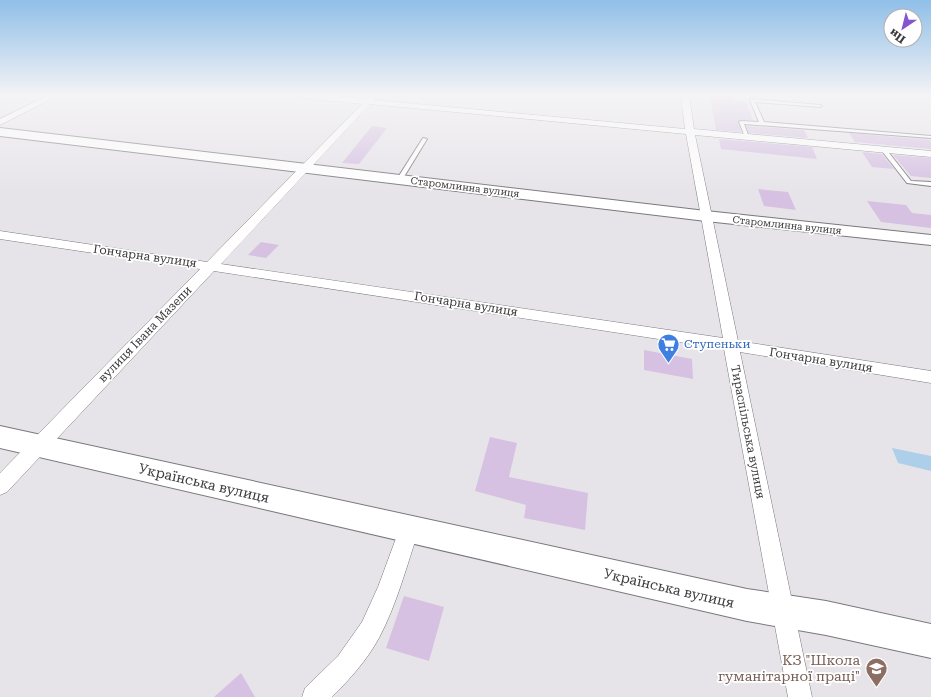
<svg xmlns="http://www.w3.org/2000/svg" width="931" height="697" font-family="'Roboto Serif',serif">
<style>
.water{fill:#adcfe9}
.building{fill:#d6c1e2}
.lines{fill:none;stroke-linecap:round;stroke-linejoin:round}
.lane-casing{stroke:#7b787c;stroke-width:2}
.street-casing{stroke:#7b787c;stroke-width:1}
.secondary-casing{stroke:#7b787c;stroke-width:2}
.lane{fill:#fff;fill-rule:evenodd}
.street{fill:#fff;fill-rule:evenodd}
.secondary{fill:#fff;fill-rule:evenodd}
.labels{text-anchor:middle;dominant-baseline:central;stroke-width:3.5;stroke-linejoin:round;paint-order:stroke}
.far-street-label{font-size:10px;fill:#3b3a3c;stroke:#fff}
.street-label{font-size:12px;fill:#3b3a3c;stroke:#fff}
.shop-label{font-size:12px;fill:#366cbe;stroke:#fff;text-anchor:start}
.near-street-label{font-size:14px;fill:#3b3a3c;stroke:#fff}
.near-education-label{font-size:14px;fill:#785e54;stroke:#fff;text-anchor:end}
</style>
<rect width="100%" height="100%" fill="#e7e4e9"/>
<path class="water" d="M 892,448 L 931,456 L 931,471 L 898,463 Z"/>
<g class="building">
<path d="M 710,96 L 732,96 L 733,101 L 746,102 L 753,120 L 738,121 L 741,132 L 716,130 Z"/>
<path d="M 372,126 L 387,128 L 359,164 L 342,163 Z"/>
<path d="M 746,126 L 804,130 L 808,138 L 749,133 Z"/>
<path d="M 849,133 L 931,140 L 931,149 L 855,142 Z"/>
<path d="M 719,139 L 812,147 L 817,159 L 721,149 Z"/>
<path d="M 862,152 L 882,154 L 894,169 L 872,167 Z"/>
<path d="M 893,155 L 931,158 L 931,178 L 911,176 Z"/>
<path d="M 758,189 L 788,192 L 796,210 L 764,206 Z"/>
<path d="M 867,201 L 906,205 L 912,213 L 931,215 L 931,228 L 881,222 Z"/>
<path d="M 261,242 L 279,245 L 266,258 L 248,255 Z"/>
<path d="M 644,350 L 692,359 L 693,379 L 644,370 Z"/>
<path d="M 490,437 L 517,443 L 509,477 L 588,493 L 585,530 L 524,518 L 526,505 L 475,491 Z"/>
<path d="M 404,596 L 444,607 L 429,661 L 386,648 Z"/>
<path d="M 241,673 L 255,697 L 214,697 Z"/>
</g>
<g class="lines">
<defs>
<g id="lane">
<path d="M 752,99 L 820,105 L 822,106 L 820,107 L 755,102 L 764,122 L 931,136 L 931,138 L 744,124 L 749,137 L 747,138 L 745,137 L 739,122 L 741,121 L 759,122 L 750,100 Z"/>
<path d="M 423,138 L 427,139 L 402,180 L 398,180 L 397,179 Z"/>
<path d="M 882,149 L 886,149 L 911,181 L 931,182 L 931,186 L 907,183 L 882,151 Z"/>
</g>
<g id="street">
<path d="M 46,96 L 57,96 L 0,125 L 0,119 Z"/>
<path d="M 301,96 L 333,96 L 366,99 L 369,96 L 376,96 L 374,100 L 685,129 L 681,96 L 689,96 L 694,129 L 931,151 L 931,157 L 695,135 L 738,341 L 931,371 L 931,383 L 740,352 L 812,697 L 788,697 L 724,349 L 214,271 L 7,492 L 0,495 L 0,473 L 200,269 L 0,239 L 0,231 L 207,262 L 362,104 L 305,98 ZM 370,104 L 686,134 L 723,338 L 221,264 Z"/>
<path d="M 409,519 L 416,522 L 419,529 C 407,565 397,604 379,638 C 367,660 350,679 332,697 L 302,697 L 305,688 L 338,656 L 362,622 L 378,587 L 402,522 Z"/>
</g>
<g id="secondary">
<path d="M 0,128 L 706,211 L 931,235 L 931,245 L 706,221 L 0,136 Z"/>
<path d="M 0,426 L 747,589 L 826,601 L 931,624 L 931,658 L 826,635 L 747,621 L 0,448 Z"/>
</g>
</defs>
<use href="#lane" class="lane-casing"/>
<use href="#street" class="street-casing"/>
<use href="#secondary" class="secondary-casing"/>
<use href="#lane" class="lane"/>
<use href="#street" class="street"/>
<use href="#secondary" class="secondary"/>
</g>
<linearGradient id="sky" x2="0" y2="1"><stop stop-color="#90bfe8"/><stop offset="0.49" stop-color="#f4f3f5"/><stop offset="1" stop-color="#f4f3f5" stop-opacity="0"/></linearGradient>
<rect width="931" height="194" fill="url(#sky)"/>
<defs>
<symbol id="supermarket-pin" viewBox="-11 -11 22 30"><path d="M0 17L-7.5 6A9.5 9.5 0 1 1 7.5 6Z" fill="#3f7fe0" stroke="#fff"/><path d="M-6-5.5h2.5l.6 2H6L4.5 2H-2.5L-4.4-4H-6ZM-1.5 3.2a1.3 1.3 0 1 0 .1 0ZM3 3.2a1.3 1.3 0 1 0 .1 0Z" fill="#fff"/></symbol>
<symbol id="school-pin" viewBox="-11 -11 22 30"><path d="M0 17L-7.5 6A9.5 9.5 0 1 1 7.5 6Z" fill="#8d6e63" stroke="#fff"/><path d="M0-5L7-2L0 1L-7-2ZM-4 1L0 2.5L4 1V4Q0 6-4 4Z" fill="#fff"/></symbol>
</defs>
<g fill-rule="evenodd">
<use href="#supermarket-pin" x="656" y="332" width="25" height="34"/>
<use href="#school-pin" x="864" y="656" width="25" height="34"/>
</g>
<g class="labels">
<g class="far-street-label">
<text transform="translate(465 187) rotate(7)">Старомлинна вулиця</text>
<text transform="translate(787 225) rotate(6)">Старомлинна вулиця</text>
</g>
<g class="street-label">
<text transform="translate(145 256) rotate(8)">Гончарна вулиця</text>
<text transform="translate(466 304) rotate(9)">Гончарна вулиця</text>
<text transform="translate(145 334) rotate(-46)">вулиця Івана Мазепи</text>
<text transform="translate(821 360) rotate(9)">Гончарна вулиця</text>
<text transform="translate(748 432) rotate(79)">Тираспільська вулиця</text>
</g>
<g class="shop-label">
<text x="684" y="344">Ступеньки</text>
</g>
<g class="near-street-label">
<text transform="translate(204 483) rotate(13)">Українська вулиця</text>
<text transform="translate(669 588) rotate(13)">Українська вулиця</text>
</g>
<g class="near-education-label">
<text x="860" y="660">КЗ "Школа<tspan x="860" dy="16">гуманітарної праці"</tspan></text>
</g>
</g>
<g transform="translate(903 28) rotate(215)"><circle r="19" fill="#ffffff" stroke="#b1b0b1"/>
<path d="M0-3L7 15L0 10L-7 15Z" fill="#8555cd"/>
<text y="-6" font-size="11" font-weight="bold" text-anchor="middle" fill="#3b3a3c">Пн</text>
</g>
</svg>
